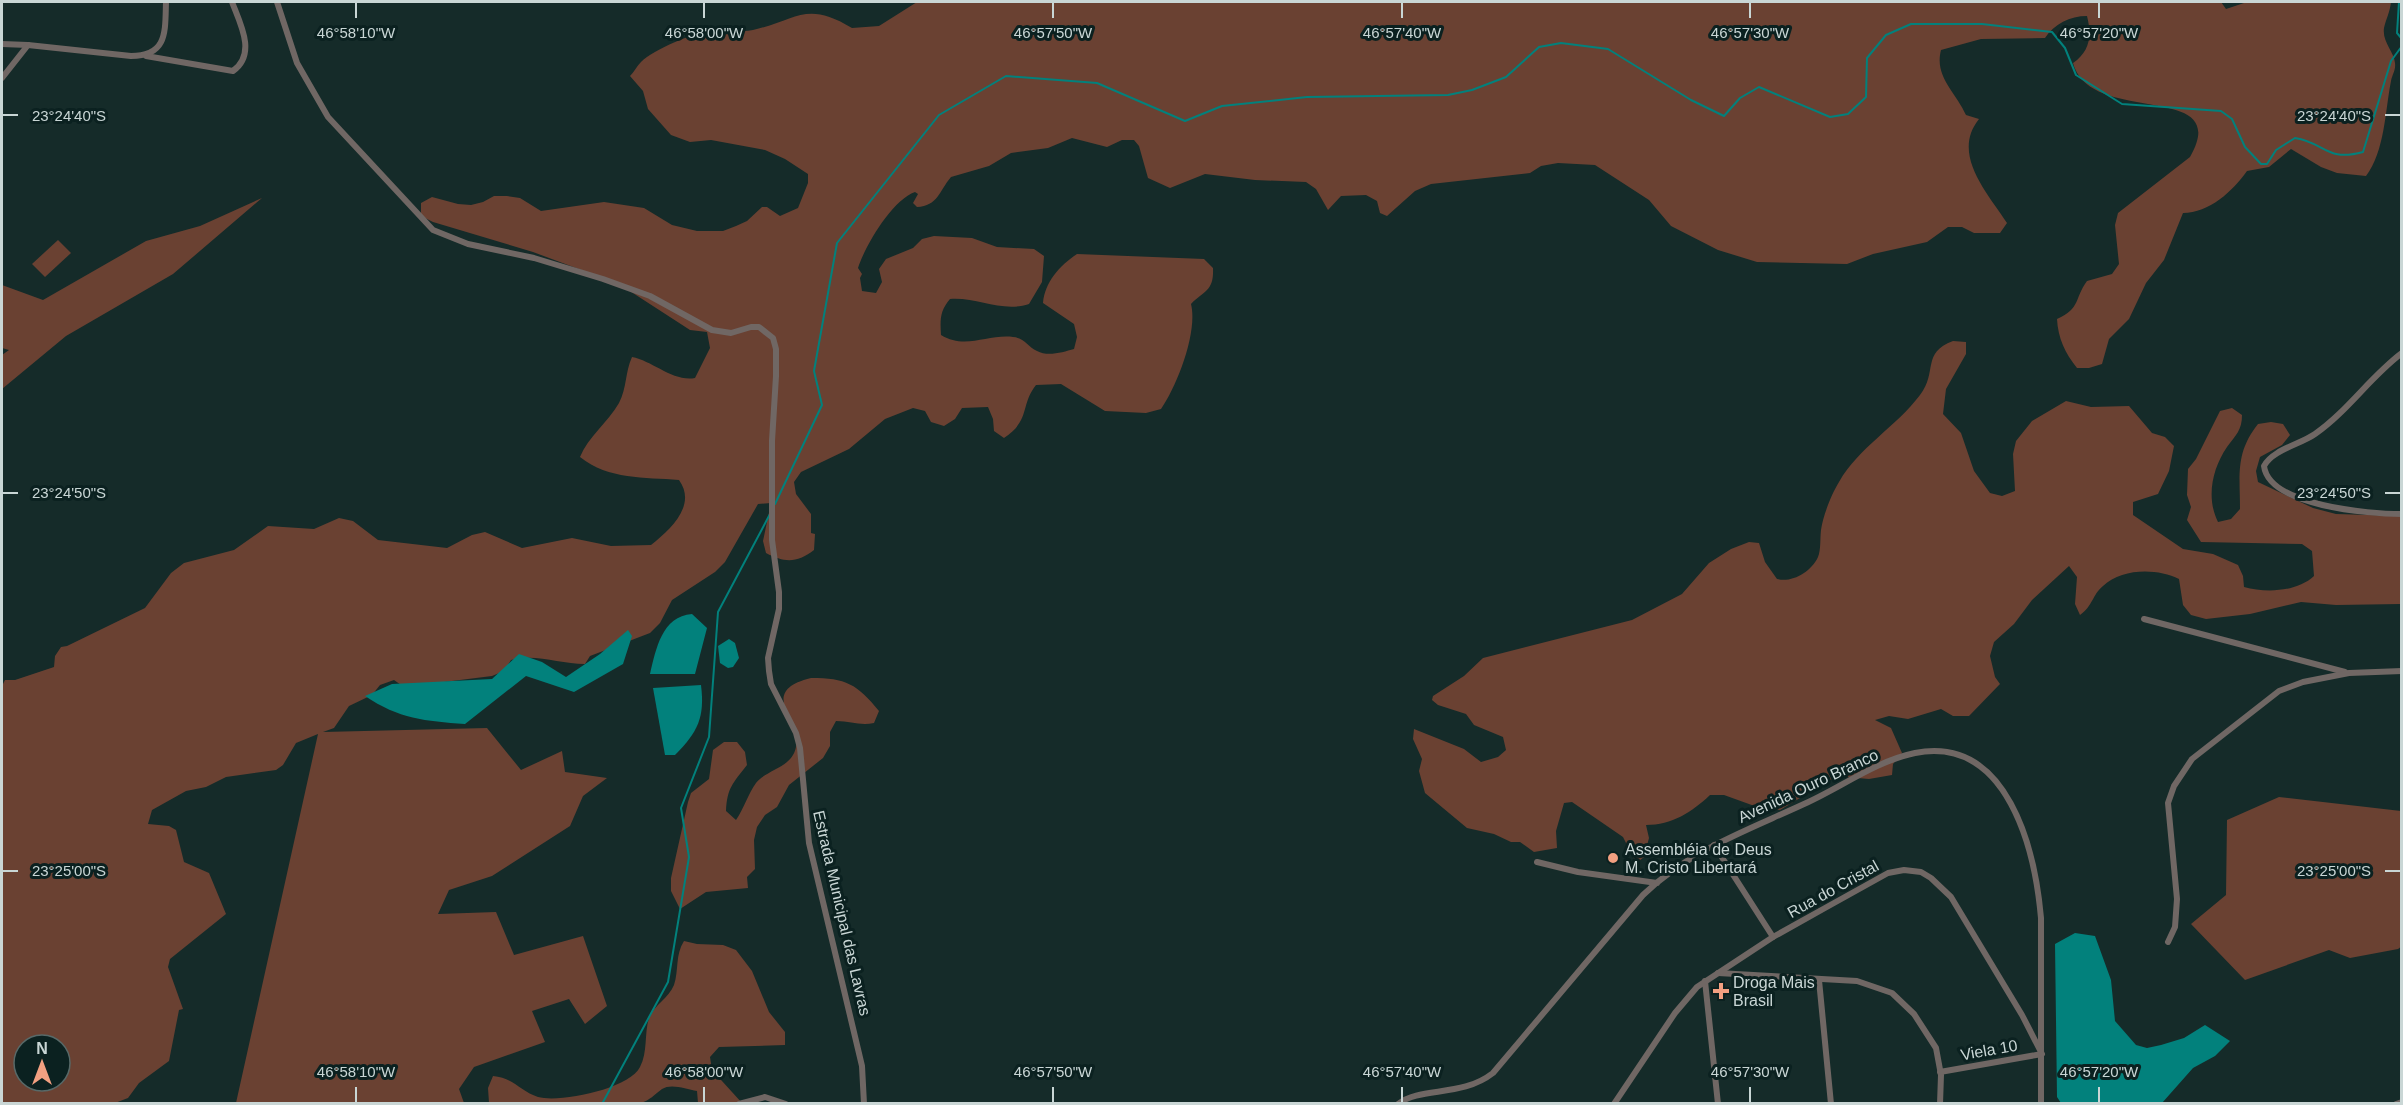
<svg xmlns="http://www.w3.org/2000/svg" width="2403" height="1105" font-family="Helvetica,sans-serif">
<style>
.green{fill:#6a4132;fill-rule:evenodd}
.water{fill:#02817c}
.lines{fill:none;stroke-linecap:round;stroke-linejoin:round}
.stream{stroke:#02817c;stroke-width:2}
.minor{stroke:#706764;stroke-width:6}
.ticks{fill:none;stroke:#c9d6d5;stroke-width:2}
.poi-dot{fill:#f2a081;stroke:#0b2120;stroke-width:2}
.labels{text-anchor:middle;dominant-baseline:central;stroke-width:6;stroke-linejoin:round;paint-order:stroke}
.street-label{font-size:16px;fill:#c9d6d5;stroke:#0b2120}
.poi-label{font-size:16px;fill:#c9d6d5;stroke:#0b2120;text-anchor:start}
.ticks-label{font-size:15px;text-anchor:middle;fill:#c9d6d5;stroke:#0b2120;stroke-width:6;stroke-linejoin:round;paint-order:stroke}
</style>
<rect width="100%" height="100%" fill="#152b29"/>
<g class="green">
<path d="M 917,2 L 2221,2 L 2226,9 L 2247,2 L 2391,2 C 2390,12 2386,19 2384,28 C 2382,42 2394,51 2395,63 C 2396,70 2392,75 2391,81 C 2385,111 2385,151 2366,176 L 2337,173 L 2321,167 L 2291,149 L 2269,167 L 2247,171 C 2233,191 2209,213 2183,213 L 2164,260 L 2146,283 L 2129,319 L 2109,339 L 2102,364 L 2089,368 L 2077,368 C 2065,353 2058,338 2057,319 C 2081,308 2074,299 2087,281 L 2112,274 L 2119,264 L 2115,225 L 2118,213 L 2190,157 C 2234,80 2090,127 2073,63 C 2090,51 2092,36 2087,16 C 2070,16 2054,24 2045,38 L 1981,39 L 1941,50 C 1934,77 1956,92 1966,115 L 1979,119 C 1951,154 1987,192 2007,223 L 2000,233 L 1974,233 L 1962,227 L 1948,227 L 1927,242 L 1873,254 L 1847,264 L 1757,262 L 1718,250 L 1671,226 L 1649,200 L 1595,165 L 1558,163 L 1541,166 L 1530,173 L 1431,184 L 1415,191 L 1387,216 L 1380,213 L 1377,201 L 1366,195 L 1341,196 L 1328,210 L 1316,189 L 1306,182 L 1255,180 L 1205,174 L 1170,188 L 1148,178 L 1139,146 L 1134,140 L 1122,140 L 1107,147 L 1072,138 L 1048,148 L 1011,153 L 989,166 L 951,177 C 939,191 938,206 917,207 L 913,203 L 918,194 L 915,192 C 892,200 865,246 858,268 L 862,274 L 860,278 L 862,291 L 876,293 L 882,282 L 879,269 L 886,259 L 913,248 L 922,239 L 934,236 L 972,238 L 997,247 L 1034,249 L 1044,256 L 1042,282 L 1029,304 C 1002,313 978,297 950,299 C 940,311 940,319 941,335 C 965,350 988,334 1013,337 C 1025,338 1028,347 1037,351 C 1048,357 1063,352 1074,349 L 1077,337 L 1074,324 L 1043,303 C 1045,282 1059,266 1077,254 L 1204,259 L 1213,268 C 1214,291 1205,290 1191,304 C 1198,332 1177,386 1161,409 L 1146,413 L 1105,411 L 1061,384 L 1036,385 C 1020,405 1031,420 1004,438 L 994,431 L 993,419 L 988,407 L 962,408 L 955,419 L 944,426 L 931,422 L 925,411 L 913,408 L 885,419 L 849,449 L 801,472 L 794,482 L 796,494 L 811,514 L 811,533 L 815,534 L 814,550 C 797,563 785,563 766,553 L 763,541 L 771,503 L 758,504 L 725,562 L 715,572 L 672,600 L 660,623 L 650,633 L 590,656 L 585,664 C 560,664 535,653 511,660 L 504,671 L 492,676 L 404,687 L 394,680 L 380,685 L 372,695 L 349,706 L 334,728 L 323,732 L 487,728 L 521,770 L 562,751 L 565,772 L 607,778 L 583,796 L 570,826 L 492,876 L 449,890 L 438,914 L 496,912 L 514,955 L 583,936 L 607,1006 L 585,1024 L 569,999 L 532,1011 L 545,1042 L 474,1067 L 459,1089 L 464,1103 L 236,1103 L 318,734 L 296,743 L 283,765 L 276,770 L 226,777 L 206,787 L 186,791 L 152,810 L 148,824 L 169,826 L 176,830 L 184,862 L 209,873 L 226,914 L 170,959 L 168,967 L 183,1009 L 179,1010 L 169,1061 L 139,1083 L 128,1098 L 115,1103 L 2,1104 L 2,686 L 5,680 L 15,680 L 54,667 L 55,656 L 61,647 L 67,646 L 145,608 L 171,573 L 184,563 L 234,550 L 268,526 L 314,529 L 339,518 L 353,521 L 378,540 L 447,548 L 472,535 L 485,532 L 522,548 L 572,538 L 611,546 L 651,545 C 671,529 697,505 679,480 C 644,477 609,480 580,457 C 588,437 608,422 619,403 C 627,388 625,372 632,357 C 653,361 673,382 695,378 L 710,348 L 707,332 L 690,330 L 619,284 L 533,252 L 433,222 L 421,216 L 421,203 L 432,197 L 458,204 L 471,205 L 483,202 L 494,196 L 507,196 L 520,198 L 541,211 L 604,202 L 644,208 L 672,225 L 697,231 L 723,231 L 736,226 L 747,221 L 762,207 L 767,207 L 780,216 L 798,208 L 808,183 L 808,174 L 785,159 L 765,150 L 711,140 L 690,142 L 671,135 L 648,109 L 643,91 L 630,76 C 634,72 637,66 641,62 C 654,49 694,33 712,30 C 725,28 740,33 753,30 C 797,20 806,0 852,28 L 879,26 ZM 24,1045 L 60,1045 L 60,1081 L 24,1081 Z"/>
<path d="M 262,198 L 173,274 L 66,336 L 2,389 L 2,355 L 9,350 L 2,348 L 2,285 L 43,300 L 146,241 L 200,226 Z"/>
<path d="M 58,240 L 71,253 L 45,277 L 32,264 Z"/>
<path d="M 1953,341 L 1966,342 L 1966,354 L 1946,389 L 1943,414 L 1961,433 L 1974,471 L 1990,493 L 2002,496 L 2015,491 L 2013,454 L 2016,441 L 2032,421 L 2066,401 L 2091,407 L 2129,406 L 2152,433 L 2165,437 L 2174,446 L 2169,471 L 2158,494 L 2133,502 L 2133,515 L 2183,549 L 2213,554 L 2238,565 L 2243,576 L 2244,587 C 2266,593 2297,592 2314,576 L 2312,551 L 2302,544 L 2201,542 L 2187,520 L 2191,507 L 2187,495 L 2188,469 L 2196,459 L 2220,411 L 2232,408 L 2242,415 C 2242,430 2236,435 2227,447 C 2212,469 2206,498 2218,522 L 2231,519 L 2240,509 C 2240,475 2235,453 2258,424 L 2271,422 L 2283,424 L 2290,435 L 2282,445 L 2260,457 L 2256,471 L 2258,482 L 2313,508 L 2336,514 L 2401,516 L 2401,604 L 2336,605 L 2301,602 L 2250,614 L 2206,619 L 2191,615 L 2183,605 L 2179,579 C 2157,568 2122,568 2103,586 C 2092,595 2093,606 2080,615 L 2075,604 L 2077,577 L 2069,566 L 2032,600 L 2014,624 L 1994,642 L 1990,656 L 1995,677 L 2000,684 L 1969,716 L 1953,716 L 1941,709 L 1908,719 L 1889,716 L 1875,720 L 1891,728 L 1902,753 L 1893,764 L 1892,775 L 1869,779 L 1846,777 L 1830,780 L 1780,810 L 1760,808 L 1724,795 L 1710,795 C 1692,812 1672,825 1646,825 L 1649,838 L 1644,857 L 1639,861 L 1634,859 L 1623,837 L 1572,802 L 1564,803 L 1556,831 L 1557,848 L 1534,852 L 1520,842 L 1511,842 L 1494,834 L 1467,828 L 1425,793 L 1419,771 L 1422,759 L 1413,739 L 1414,729 L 1464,749 L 1481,762 L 1498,757 L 1506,750 L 1503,737 L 1474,725 L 1466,714 L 1438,705 L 1432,700 L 1433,696 L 1464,676 L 1483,658 L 1632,620 L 1682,594 L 1709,563 L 1731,549 L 1749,542 L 1759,543 L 1765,562 L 1777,579 C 1792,583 1811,572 1818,557 C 1821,550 1820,538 1821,530 C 1823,516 1831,495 1839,482 C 1859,447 1896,427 1920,395 C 1938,372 1921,353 1953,341 Z"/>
<path d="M 811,678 C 846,678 857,684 879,711 L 874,723 C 860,726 851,721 836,721 L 830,732 L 830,746 L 823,758 L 789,785 L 777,807 L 765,815 L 757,827 L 754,840 L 755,869 L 747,877 L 748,888 L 706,892 L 680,909 L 671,891 L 671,878 L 688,802 L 691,793 L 709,779 L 713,750 L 724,742 L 737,742 L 745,752 L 747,765 C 733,783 727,788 726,811 L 736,820 C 744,808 748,794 756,783 C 767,769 792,768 796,747 C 800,720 757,691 811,678 Z"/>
<path d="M 2279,797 L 2401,811 L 2402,946 L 2398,949 L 2350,958 L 2329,950 L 2245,980 L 2191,924 L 2226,895 L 2227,820 Z"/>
<path d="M 684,941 L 697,944 L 723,945 L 736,950 L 752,971 L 769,1012 L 785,1032 L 785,1045 L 719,1047 L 710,1057 L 712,1070 L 742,1103 L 698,1103 L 697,1091 C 686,1089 671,1083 662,1089 C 654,1095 650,1100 641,1103 L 489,1103 L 488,1088 L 493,1076 C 514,1078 521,1092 538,1097 C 560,1103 629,1089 640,1067 C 648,1052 644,1034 649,1018 C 654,1005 669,998 674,985 C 679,970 675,955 684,941 Z"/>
</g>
<g class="water">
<path d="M 692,614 L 707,628 L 695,674 L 650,674 C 656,649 662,616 692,614 Z"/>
<path d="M 628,630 L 632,636 L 623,664 L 574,692 L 526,676 L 465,724 C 425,721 399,719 365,696 L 392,684 L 492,679 L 519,654 L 542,662 L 566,677 L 600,654 Z"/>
<path d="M 729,639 L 735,643 L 739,658 L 733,667 L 728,668 L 720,663 L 718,646 Z"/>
<path d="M 701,685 C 705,717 698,732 675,755 L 665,755 L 653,688 Z"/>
<path d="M 2075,933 L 2095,936 L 2111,980 L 2115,1021 L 2136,1045 L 2147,1048 L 2161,1045 L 2184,1038 L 2205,1025 L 2230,1041 L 2215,1056 L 2193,1068 L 2162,1103 L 2061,1103 L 2057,1097 L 2055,944 Z"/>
</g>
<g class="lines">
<g class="stream">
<path d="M 2399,2 L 2397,33 L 2402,39"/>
<path d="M 775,504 L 822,405 L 814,371 L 837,243 L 939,115 L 1006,76 L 1097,83 L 1185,121 L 1222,106 L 1307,97 L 1448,95 L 1472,90 L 1506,77 L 1539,47 L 1561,43 L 1608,49 L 1691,100 L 1724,116 L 1740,98 L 1759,87 L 1830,117 L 1848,114 L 1866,97 L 1867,58 L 1886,35 L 1911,24 L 1982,24 L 2052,32 L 2065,48 L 2076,75 L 2122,104 L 2221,111 L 2232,119 L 2245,147 L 2261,164 L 2267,164 L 2276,150 L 2295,138 C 2326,143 2326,162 2363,152 L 2391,61 L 2402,46"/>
<path d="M 602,1104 L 668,982 L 689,857 L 681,808 L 709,737 L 718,612 L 770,514"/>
</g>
<g class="minor">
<path d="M 277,2 L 297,63 L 328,117 L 433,230 L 468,244 L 534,258 L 603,279 L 650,296 L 712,330 L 731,333 L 751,327 L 759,327 L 773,338 L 776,349 L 776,376 L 772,441 L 772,540 L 779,592 L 779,609 L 768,658 L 769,671 L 771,684 L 796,733 L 800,748 L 809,843 L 862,1066 L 864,1104"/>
<path d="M 2,44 L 28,45"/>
<path d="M 146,56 L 233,71 C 257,54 240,23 232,2"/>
<path d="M 2,78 L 28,45 L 131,56 C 168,56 165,31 166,2"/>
<path d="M 2402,353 C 2370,377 2348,411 2315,434 C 2301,444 2272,450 2264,466 C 2269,506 2369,514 2402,514"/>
<path d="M 2144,619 L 2345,672"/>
<path d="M 1714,845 L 1773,937"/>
<path d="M 1537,862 L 1578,872 L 1657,883"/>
<path d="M 2168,942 L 2175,927 L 2177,899 L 2168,803 L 2174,786 L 2192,759 L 2279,691 L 2303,682 L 2349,673 L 2402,671"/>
<path d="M 1718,973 L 1857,981 L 1892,993 L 1914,1014 L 1936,1048 L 1941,1075 L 1940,1104"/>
<path d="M 1819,980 L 1831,1104"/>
<path d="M 1705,981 L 1718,1104"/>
<path d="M 739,1104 L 765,1097 L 786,1104"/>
<path d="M 1398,1104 C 1421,1086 1461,1098 1493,1073 L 1643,895 C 1688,851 1748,830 1804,804 C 1840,788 1876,761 1915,753 C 2008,735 2035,850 2041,918 L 2041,1104"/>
<path d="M 1614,1104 L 1675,1013 L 1697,987 L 1773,937 L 1825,908 L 1888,873 L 1904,870 L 1921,872 L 1931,878 L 1951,897 L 2022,1015 L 2042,1054 L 1940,1072"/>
<path d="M 2396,1104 L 2402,1102"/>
</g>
</g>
<path class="ticks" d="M 356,3 L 356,18M 704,3 L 704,18M 1053,3 L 1053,18M 1402,3 L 1402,18M 1750,3 L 1750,18M 2099,3 L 2099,18M 3,115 L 18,115M 2385,115 L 2400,115M 3,493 L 18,493M 2385,493 L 2400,493M 3,871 L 18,871M 2385,871 L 2400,871M 356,1087 L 356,1102M 704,1087 L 704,1102M 1053,1087 L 1053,1102M 1402,1087 L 1402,1102M 1750,1087 L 1750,1102M 2099,1087 L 2099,1102"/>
<g class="poi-dot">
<circle cx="1613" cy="858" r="6"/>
<path d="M1718 982h6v6h6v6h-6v6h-6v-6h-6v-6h6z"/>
</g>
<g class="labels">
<g class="street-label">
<text transform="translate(1808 786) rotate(-25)">Avenida Ouro Branco</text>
<text transform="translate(1833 889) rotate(-29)">Rua do Cristal</text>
<text transform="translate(842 913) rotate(77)">Estrada Municipal das Lavras</text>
<text transform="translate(1989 1050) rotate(-10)">Viela 10</text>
</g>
<g class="poi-label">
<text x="1625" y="849">Assembléia de Deus<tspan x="1625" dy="18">M. Cristo Libertará</tspan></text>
<text x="1733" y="982">Droga Mais<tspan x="1733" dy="18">Brasil</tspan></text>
</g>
</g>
<g class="ticks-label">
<text x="356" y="38">46°58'10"W</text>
<text x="704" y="38">46°58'00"W</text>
<text x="1053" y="38">46°57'50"W</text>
<text x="1402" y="38">46°57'40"W</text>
<text x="1750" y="38">46°57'30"W</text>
<text x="2099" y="38">46°57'20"W</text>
<text x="69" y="121">23°24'40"S</text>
<text x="2334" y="121">23°24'40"S</text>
<text x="69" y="498">23°24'50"S</text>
<text x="2334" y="498">23°24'50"S</text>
<text x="69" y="876">23°25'00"S</text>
<text x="2334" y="876">23°25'00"S</text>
<text x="356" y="1077">46°58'10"W</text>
<text x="704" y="1077">46°58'00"W</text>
<text x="1053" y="1077">46°57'50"W</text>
<text x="1402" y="1077">46°57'40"W</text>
<text x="1750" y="1077">46°57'30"W</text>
<text x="2099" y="1077">46°57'20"W</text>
</g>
<rect width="2403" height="1105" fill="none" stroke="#c9d6d5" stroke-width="6"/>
<g transform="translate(42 1063)"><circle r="28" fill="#0b2120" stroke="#576968" stroke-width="1.5"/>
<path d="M0-4.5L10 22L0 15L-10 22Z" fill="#f2a081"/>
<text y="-9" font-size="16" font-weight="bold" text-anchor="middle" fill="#c9d6d5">N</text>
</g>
</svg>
